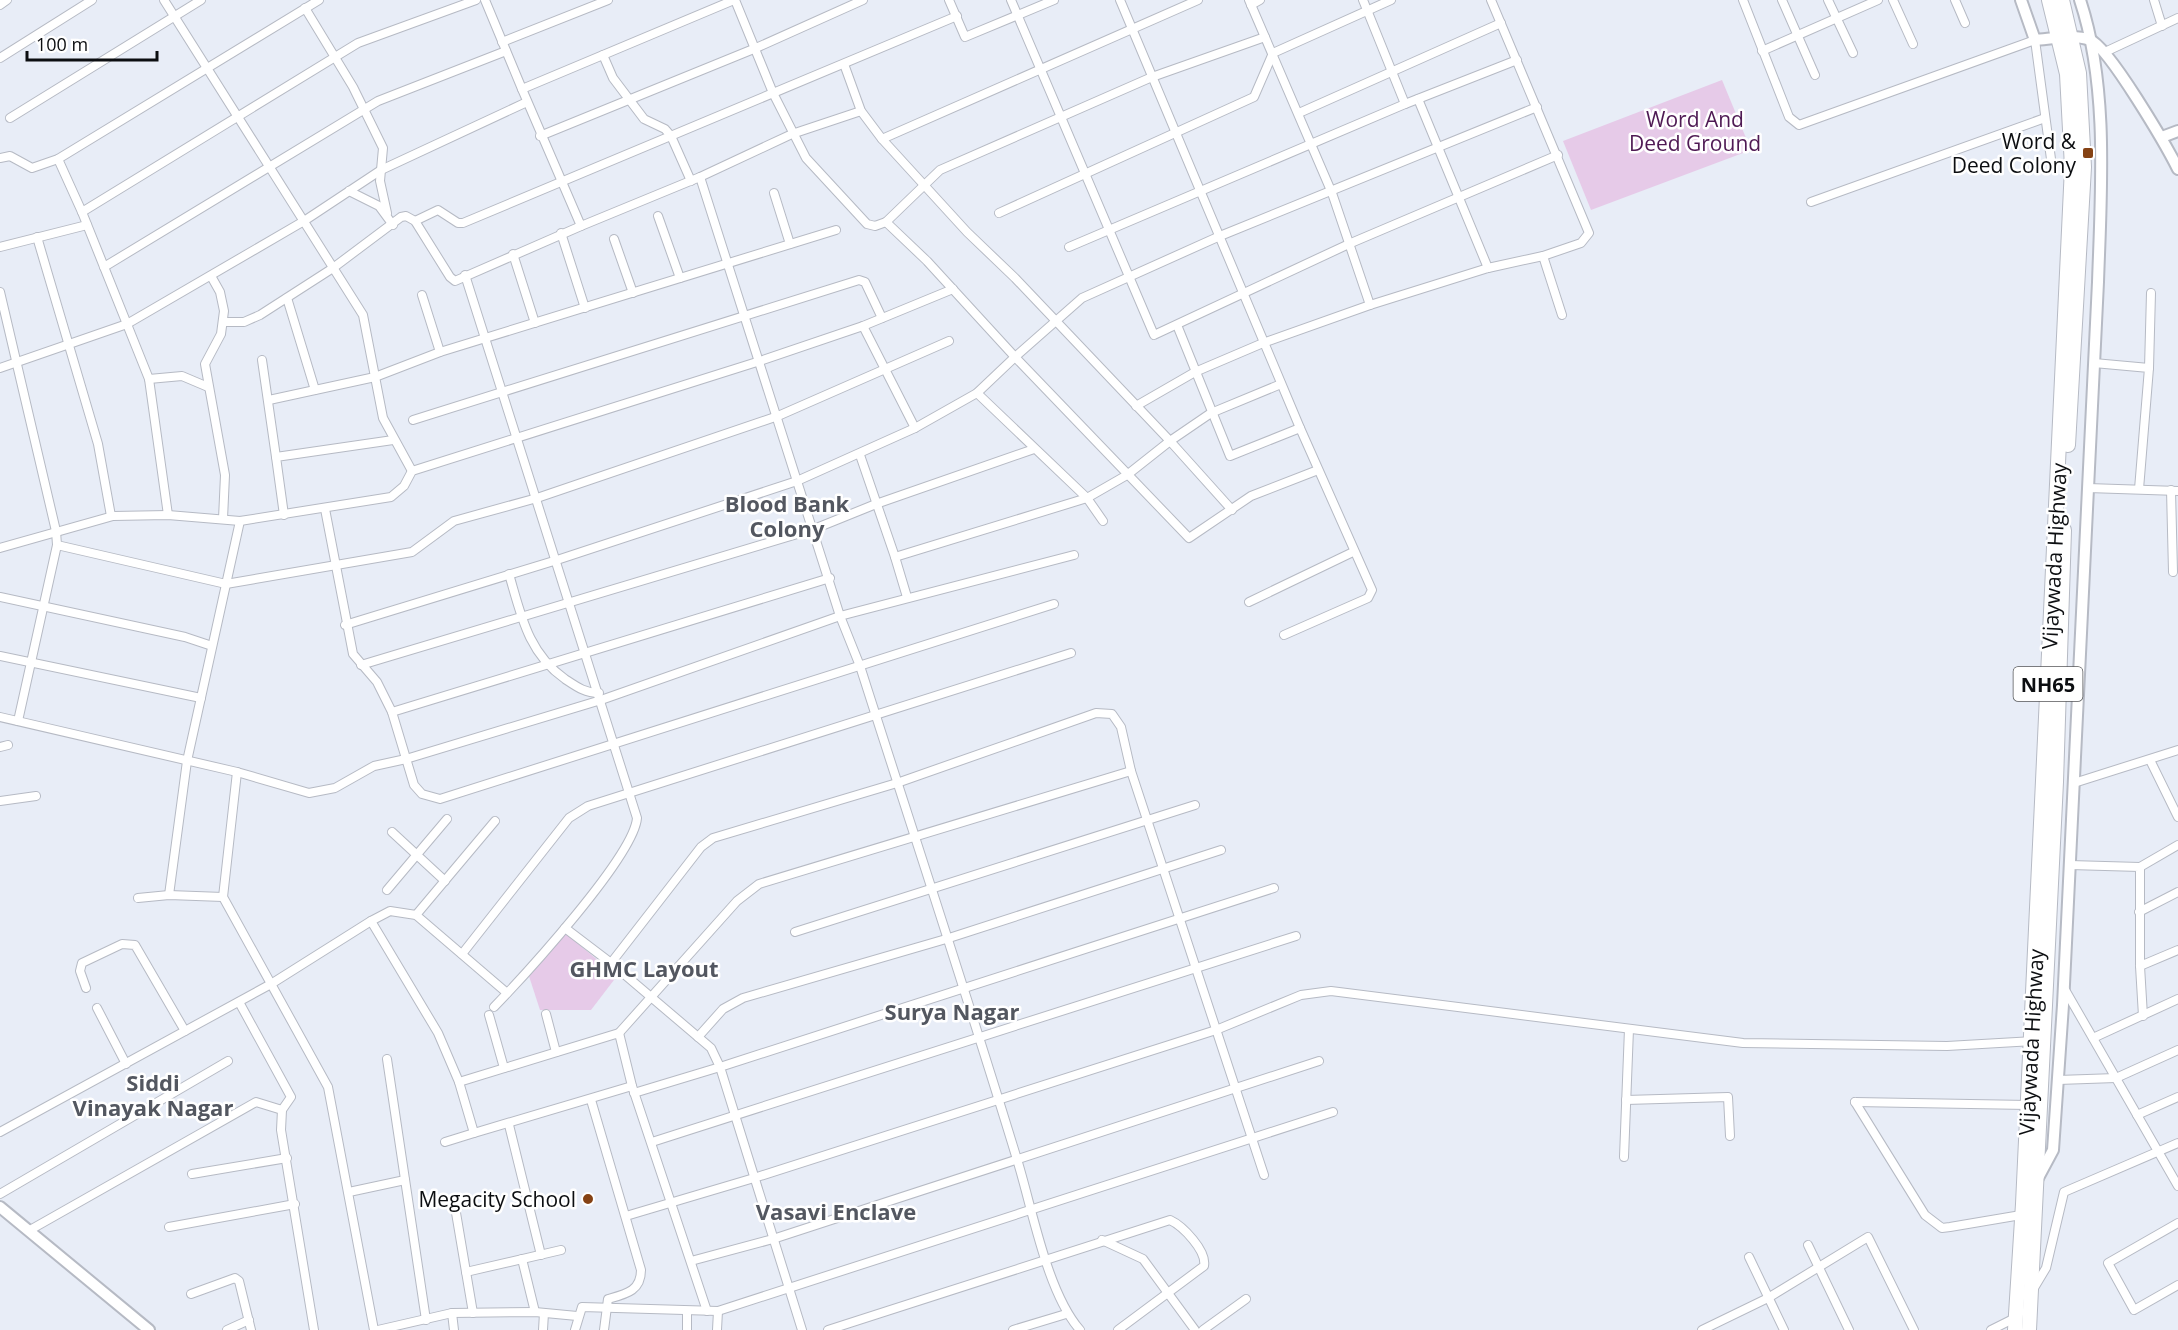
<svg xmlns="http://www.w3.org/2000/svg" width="2178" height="1330" font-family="'Open Sans',sans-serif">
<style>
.green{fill:#e6cae8}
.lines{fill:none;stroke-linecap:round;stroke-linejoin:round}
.street-casing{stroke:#b6bac4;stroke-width:10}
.secondary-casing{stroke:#b6bac4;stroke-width:14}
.highway-casing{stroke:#b6bac4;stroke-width:16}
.street{stroke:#fff;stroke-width:8}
.secondary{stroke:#fff;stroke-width:10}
.highway{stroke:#fff;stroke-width:14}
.poi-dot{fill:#854214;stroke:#fff;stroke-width:2}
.labels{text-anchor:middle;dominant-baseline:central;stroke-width:5;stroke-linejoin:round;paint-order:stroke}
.shield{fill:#fff;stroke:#555658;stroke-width:1.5}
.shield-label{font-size:20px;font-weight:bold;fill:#0c0e11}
.park-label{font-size:21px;fill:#4f1a54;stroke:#fff}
.poi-label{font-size:21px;fill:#0c0e11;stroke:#fff;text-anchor:end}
.street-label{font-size:21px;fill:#0c0e11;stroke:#fff}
.neighbourhood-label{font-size:22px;font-weight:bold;fill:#535760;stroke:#fff}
</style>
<rect width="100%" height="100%" fill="#e8edf7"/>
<g class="green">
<path d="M 1722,80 L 1751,150 L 1591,210 L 1563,141 Z"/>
<path d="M 565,933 L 617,976 L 591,1010 L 540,1010 L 527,970 Z"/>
</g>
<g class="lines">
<defs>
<g id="street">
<path d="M 164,0 L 363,315 L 383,418 L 412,471"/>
<path d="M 485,0 L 522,89 L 734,0"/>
<path d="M 735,0 L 773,93 L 806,158 L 867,224 L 875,226 L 886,222"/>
<path d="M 949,0 L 965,37 L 1054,0"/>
<path d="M 1011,0 L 1154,335 L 1351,243 L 1558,155"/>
<path d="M 1120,0 L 1300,428 L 1372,590 L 1368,598 L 1284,635"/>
<path d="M 1249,0 L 1332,193 L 1370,305"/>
<path d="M 1363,0 L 1405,104"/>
<path d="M 1743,0 L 1789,117 L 1799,125 L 2035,40 L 2051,159"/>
<path d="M 1782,0 L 1815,75"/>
<path d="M 1828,0 L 1853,53"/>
<path d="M 1893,0 L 1913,44"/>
<path d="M 1955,0 L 1965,23"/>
<path d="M 2154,0 L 2162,26"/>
<path d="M 0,5 L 7,0"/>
<path d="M 1251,5 L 1260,0"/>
<path d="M 305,8 L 353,87 L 383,148 L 380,181 L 387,213"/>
<path d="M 1265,37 L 1152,77 L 940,170 L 886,222 L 927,261 L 1015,357 L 1082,298 L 1220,236 L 1537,107"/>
<path d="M 502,42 L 608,0"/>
<path d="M 1762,51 L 1878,0"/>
<path d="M 2105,52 L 2178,18"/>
<path d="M 603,55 L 613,78 L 644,119 L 665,129 L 671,136 L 691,181"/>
<path d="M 0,58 L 92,0"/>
<path d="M 844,64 L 861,111 L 882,139 L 967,232 L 1015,278 L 1170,441 L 1127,475 L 1087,498 L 895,557 L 907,597"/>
<path d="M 522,89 L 581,226 L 700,177 L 792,134 L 861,111"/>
<path d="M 1418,99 L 1488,268"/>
<path d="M 1299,113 L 1501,23"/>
<path d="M 10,118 L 201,0"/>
<path d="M 540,136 L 756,48 L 863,0"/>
<path d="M 882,139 L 1198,0"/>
<path d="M 0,158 L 10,156 L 32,168 L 58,159 L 319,0"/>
<path d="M 58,159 L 82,212 L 149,379 L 168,515"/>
<path d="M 700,177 L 840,616 L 860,666 C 912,829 966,992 1016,1156 C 1032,1206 1046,1291 1080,1330"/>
<path d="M 349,191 L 379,206 L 393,225"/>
<path d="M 774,193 L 790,244"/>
<path d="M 1811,202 L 2045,118"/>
<path d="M 82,212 L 358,43 L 476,0"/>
<path d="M 999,213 L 1254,97 L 1273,53 L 1391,0"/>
<path d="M 658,216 L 680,278"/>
<path d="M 415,221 L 438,210 L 458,223 L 463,223 L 957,16"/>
<path d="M 561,233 L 585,308"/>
<path d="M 37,237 L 98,444 L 111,516"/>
<path d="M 614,239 L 633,293"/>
<path d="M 0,247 L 87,225"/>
<path d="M 1069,247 L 1405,104 L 1517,60"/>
<path d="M 513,254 L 535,323"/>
<path d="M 1543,256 L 1562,315"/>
<path d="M 104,267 L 378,101 L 506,51"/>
<path d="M 465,275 L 637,818 C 634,856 525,975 494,1007"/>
<path d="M 211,276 L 220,292 L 224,311 L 221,334 L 205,364 L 225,475 L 223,519"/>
<path d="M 0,292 L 56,531 L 57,545 L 18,721"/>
<path d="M 422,295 L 440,352"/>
<path d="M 287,298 L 315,390"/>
<path d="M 224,322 L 244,322 L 260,315 L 333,268 L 401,217 L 406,216 L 415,221 L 450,277 L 455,281 L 581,226"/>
<path d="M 1177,325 L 1230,456 L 1300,428"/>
<path d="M 863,326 L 915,428"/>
<path d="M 262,360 L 276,457"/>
<path d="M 2094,363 L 2149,368 L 2139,489"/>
<path d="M 0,368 L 127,324 L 304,221 L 381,170 L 527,102"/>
<path d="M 2149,368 L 2151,293"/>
<path d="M 149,379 L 182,376 L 208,387"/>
<path d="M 977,393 L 1087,498 L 1103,521"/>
<path d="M 269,400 L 375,377 L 440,352 L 836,230"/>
<path d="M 1136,406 L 1195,372 L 1263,343 L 1370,305 L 1488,268 L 1543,256 L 1581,243 L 1589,233 L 1491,0"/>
<path d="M 413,420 L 859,280 L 865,282 L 882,318"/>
<path d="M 860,455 L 895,557"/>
<path d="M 2088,488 L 2178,491"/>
<path d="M 2171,490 L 2173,572"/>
<path d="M 325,509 L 353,654 L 377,682 L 392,712"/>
<path d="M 1232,510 L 1170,441 L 1211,413 L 1281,384"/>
<path d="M 284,515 L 276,457 L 393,440"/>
<path d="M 57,545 L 226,584 L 412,552 L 454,521 L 537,498 L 778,416 L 949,341"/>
<path d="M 0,548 L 113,516 L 168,515 L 240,521 L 391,497 L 404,486 L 412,471 L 760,361 L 863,326 L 953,289"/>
<path d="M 509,574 C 521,615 528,653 565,679 C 577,687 585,693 599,693"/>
<path d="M 830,578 L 392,712 L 414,785 L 422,794 L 440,799 L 1054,604"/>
<path d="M 0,597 L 185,637 L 212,646"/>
<path d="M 1249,602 L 1353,552"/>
<path d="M 345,625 L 557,560 L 797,481 L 915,428 L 977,393 L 1015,357 L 1189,538 L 1251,496 L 1318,470"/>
<path d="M 0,656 L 201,698"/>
<path d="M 361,665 L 814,529 L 876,504 L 1034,449"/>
<path d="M 0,717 L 237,772 L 309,793 L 335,788 L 374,766 L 406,759 L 601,700 L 840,616 L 1074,555"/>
<path d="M 0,747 L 8,745"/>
<path d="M 2150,760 L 2178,817"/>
<path d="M 237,772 L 223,897 L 328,1087 L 374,1330"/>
<path d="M 2074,783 L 2178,750"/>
<path d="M 0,801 L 36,796"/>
<path d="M 392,832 L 445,881"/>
<path d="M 2070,865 L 2140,867 L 2140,966 L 2143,1016"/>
<path d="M 2140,867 L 2178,845"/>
<path d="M 387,890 L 447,819"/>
<path d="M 169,895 L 187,761 L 240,521"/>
<path d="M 138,898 L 169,895 L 223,897"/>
<path d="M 2139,912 L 2178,892"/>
<path d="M 416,915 L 495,821"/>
<path d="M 371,921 L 390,911 L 416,915 L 507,993"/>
<path d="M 565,928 L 611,963 L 711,1048 L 720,1067 L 634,1093"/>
<path d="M 795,932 L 1195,805"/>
<path d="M 462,954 L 569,818 L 588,806 L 1071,653"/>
<path d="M 611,963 L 701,847 L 713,838 L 897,783 L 1096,713 L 1112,714 L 1121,727 L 1131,771 L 1264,1175"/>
<path d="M 2140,966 L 2178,950"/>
<path d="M 86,988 L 80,971 L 82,963 L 122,944 L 135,945 L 185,1031"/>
<path d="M 2064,988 L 2178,1186"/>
<path d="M 239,1002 L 291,1097 L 282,1110 L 281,1130 L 314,1330"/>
<path d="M 97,1008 L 126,1064"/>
<path d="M 546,1014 L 556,1052"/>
<path d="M 489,1015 L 504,1068"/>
<path d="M 619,1033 L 737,901 L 759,884 L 1131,771"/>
<path d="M 698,1037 L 723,1009 L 743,998 L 946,939 L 1221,850"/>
<path d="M 2093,1038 L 2178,999"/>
<path d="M 387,1059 L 426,1320"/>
<path d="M 2058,1080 L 2116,1078 L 2178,1050"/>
<path d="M 459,1082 L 619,1033 L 632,1086"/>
<path d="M 591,1100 L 641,1270 C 641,1291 626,1294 608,1299 L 604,1330"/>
<path d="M 1626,1100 L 1728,1097 L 1730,1136"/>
<path d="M 1855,1102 L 1925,1215 L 1942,1228 L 1950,1227 L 2021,1215"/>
<path d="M 1855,1102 L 2028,1105"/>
<path d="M 2137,1115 L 2178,1097"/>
<path d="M 509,1125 L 541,1255"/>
<path d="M 0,1132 L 271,984 L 371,921 L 438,1033 L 459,1082 L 474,1133 L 632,1086 L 707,1311"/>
<path d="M 445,1142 L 474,1133"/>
<path d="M 652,1142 L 1296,936"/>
<path d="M 1624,1157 L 1629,1029"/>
<path d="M 192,1174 L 287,1158"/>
<path d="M 349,1192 L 405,1180"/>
<path d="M 0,1194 L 228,1061"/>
<path d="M 454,1201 L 473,1313"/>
<path d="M 626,1216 L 754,1178 L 1216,1030 L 1301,995 L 1331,991 L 1743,1043 L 1947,1046 L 2034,1041"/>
<path d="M 2178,1223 L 2108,1263 L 2134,1310 L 2178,1285"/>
<path d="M 169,1227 L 295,1204"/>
<path d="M 30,1230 L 256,1102 L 282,1110"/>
<path d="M 1102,1240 L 1143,1259 L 1195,1330"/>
<path d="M 1808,1245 L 1849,1330"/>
<path d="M 1749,1257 L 1784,1330"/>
<path d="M 522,1259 L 535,1312"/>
<path d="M 691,1261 L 773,1239 L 1319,1061"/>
<path d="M 466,1272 L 561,1250"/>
<path d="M 2034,1288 L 2046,1268 L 2064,1192 L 2178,1143"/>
<path d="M 191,1294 L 235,1278 L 239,1281 L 251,1330"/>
<path d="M 687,1312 L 687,1330"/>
<path d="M 452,1313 L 454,1330"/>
<path d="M 227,1330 L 249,1320"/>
<path d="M 378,1330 L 452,1313 L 535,1312 L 577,1316"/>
<path d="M 543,1330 L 544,1313"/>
<path d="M 575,1330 L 582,1307 L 718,1311 L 1333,1112"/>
<path d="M 717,1330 L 718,1311"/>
<path d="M 802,1330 L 720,1067 L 1274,888"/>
<path d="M 828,1330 L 1170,1220 C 1183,1226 1207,1251 1204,1266 L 1118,1330"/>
<path d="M 1013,1330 L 1066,1314"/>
<path d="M 1203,1330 L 1246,1299"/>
<path d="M 1702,1330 L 1768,1298 L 1868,1237 L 1914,1330"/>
<path d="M 1991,1330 L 2015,1318"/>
</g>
<g id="secondary">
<path d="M 2021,0 L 2035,40 C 2051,39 2074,34 2090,40 C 2109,47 2167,147 2178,169"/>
<path d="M 2162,137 L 2178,131"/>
<path d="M 2038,1178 L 2053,1150 L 2063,1005 L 2098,282 C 2101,192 2109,87 2080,0"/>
<path d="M 0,1207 L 149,1330"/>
</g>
<g id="highway">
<path d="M 2062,0 L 2079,73 L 2084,167 L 2068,445"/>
<path d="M 2015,1330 L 2023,1204 L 2072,167 L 2067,74 L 2049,0"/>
<path d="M 2029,1330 L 2056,782 L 2064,530"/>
</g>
</defs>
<use href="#street" class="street-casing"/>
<use href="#secondary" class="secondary-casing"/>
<use href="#highway" class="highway-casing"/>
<use href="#street" class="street"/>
<use href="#secondary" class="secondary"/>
<use href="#highway" class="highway"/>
</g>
<g class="poi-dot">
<rect x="2082" y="147" width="12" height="12" rx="3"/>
<circle cx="588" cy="1199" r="6"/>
</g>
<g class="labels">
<rect class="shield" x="2013.5" y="667" width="69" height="34" rx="4.5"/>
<g class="shield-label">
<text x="2048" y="684">NH65</text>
</g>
<g class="park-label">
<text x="1695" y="119">Word And<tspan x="1695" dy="24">Deed Ground</tspan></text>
</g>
<g class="poi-label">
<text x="2076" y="141">Word &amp;<tspan x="2076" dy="24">Deed Colony</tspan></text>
<text x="576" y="1199">Megacity School</text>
</g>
<g class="street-label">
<text transform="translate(2054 556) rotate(-87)">Vijaywada Highway</text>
<text transform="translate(2031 1042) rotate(-87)">Vijaywada Highway</text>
</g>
<g class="neighbourhood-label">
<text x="787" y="503">Blood Bank<tspan x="787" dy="25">Colony</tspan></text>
<text x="644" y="968">GHMC Layout</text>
<text x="952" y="1011">Surya Nagar</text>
<text x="153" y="1082">Siddi<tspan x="153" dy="25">Vinayak Nagar</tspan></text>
<text x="836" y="1211">Vasavi Enclave</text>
</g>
</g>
<path d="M27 51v9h130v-9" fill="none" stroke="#0c0e11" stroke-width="3"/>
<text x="36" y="51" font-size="18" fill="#0c0e11" stroke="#ffffff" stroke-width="4.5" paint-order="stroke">100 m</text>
</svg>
